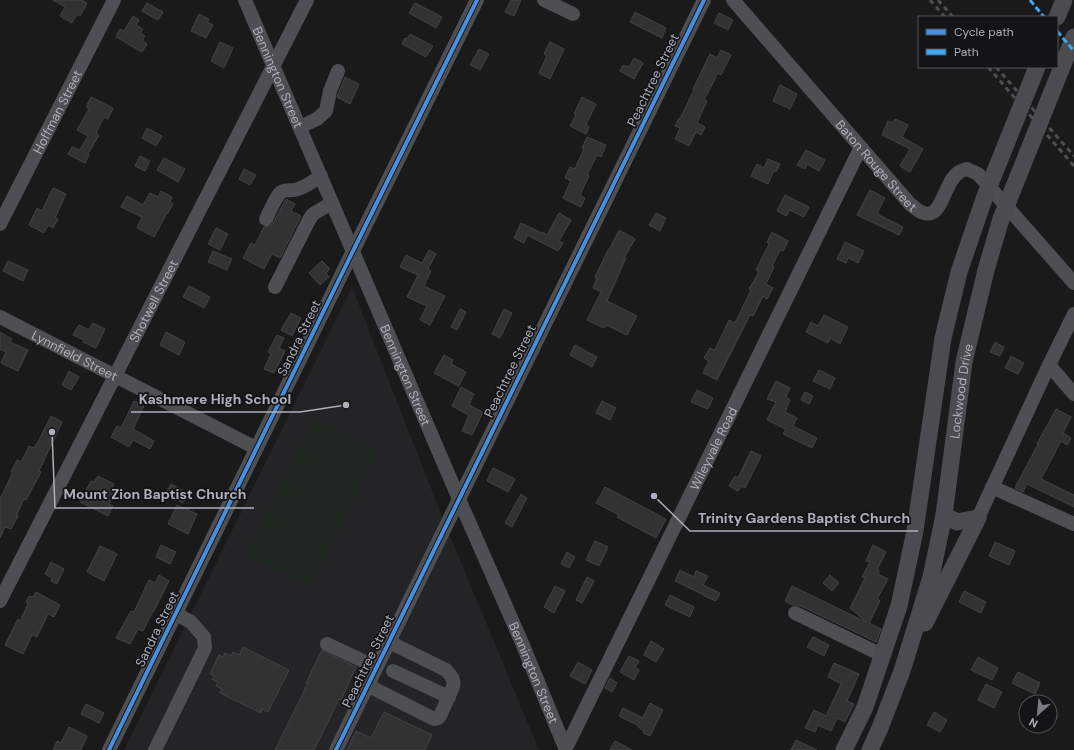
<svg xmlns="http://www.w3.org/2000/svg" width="1074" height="750" font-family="'DM Sans',sans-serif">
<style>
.built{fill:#242426}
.green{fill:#202721}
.building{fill:#323232;stroke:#424346}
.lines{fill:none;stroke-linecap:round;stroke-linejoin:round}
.minor{stroke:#4e4f53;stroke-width:14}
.major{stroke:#4b4c4f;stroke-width:17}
.rail{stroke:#4e4f51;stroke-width:3;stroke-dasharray:5 4;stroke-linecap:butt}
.major-bridge{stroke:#4b4c4f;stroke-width:17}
.quiet{stroke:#3fa9f5;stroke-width:3;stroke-dasharray:6 3;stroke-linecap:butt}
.cycleway-casing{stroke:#141416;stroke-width:6}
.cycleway{stroke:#468fdf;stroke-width:4}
.labels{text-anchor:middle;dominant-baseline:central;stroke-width:3.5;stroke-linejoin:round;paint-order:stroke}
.street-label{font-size:13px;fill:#acb0ba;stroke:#141416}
.leader{fill:none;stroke:#acb0ba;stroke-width:1.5}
.callout-dot{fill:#acb0ba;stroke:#141416;stroke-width:1.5}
.callout-label{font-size:14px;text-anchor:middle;font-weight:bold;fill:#acb0ba;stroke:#141416;stroke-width:3.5;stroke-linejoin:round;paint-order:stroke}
</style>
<rect width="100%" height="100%" fill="#1a1a1a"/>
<path class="built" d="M 352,287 L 445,524 L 539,750 L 124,750 Z"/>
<path class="green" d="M 314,418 L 378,450 L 311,586 L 246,554 Z"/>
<g class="building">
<path d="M 53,0 L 81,0 L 87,3 L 80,16 L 77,14 L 72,23 L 60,16 L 65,7 Z"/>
<path d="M 511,0 L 521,0 L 514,16 L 505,12 Z"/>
<path d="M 147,3 L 163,12 L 158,20 L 142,11 Z"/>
<path d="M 415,3 L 442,17 L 436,28 L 409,13 Z"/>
<path d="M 635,12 L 666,28 L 662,38 L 630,22 Z"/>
<path d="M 719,13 L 733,20 L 728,30 L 714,23 Z"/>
<path d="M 199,14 L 209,19 L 207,22 L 213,25 L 206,38 L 191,31 Z"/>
<path d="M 133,16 L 139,20 L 136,25 L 143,29 L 140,33 L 145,36 L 142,41 L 147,44 L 142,52 L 116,37 L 120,29 L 124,31 Z"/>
<path d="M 410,34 L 433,46 L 426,57 L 402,44 L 405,38 L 407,39 Z"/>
<path d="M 220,42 L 233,48 L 224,68 L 211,61 Z"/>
<path d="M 550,42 L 564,49 L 550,79 L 539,73 L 547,56 L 544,54 Z"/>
<path d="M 479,49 L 489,54 L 480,70 L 470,65 Z"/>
<path d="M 721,50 L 731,55 L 721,75 L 718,73 L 704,100 L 707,101 L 697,123 L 705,127 L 701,135 L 696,132 L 689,146 L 675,139 L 680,128 L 675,126 L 679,118 L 680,119 L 694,90 L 693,89 L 710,54 L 717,58 Z"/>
<path d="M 634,58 L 643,63 L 634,79 L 620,71 L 623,65 L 629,67 Z"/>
<path d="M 345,77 L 359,84 L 350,104 L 337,97 Z"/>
<path d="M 780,85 L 797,94 L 790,109 L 773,101 Z"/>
<path d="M 91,97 L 113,108 L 108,119 L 104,117 L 96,133 L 99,135 L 88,154 L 89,155 L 85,163 L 68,154 L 72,147 L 80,150 L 88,136 L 77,130 L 89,109 L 86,107 Z"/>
<path d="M 582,97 L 596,104 L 586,125 L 589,127 L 586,134 L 570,126 L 576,115 L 574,114 Z"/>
<path d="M 895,119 L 908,125 L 902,137 L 923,149 L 910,172 L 900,166 L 910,149 L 882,135 L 888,121 L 893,123 Z"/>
<path d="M 147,128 L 162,136 L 156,146 L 142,138 Z"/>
<path d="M 587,137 L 606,145 L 601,157 L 597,155 L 587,175 L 589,176 L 580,195 L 585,198 L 581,207 L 563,198 L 571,181 L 565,178 L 570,167 L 575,169 L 584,149 L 582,148 Z"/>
<path d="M 806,150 L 825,160 L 819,171 L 807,164 L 805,169 L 797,165 Z"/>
<path d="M 140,156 L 150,161 L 145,171 L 135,166 Z"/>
<path d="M 164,158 L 185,169 L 178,182 L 157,170 Z"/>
<path d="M 768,159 L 780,164 L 776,172 L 774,171 L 768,184 L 751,176 L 757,164 L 764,168 Z"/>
<path d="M 244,169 L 256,175 L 250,185 L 239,179 Z"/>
<path d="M 53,188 L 66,194 L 55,218 L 58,219 L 53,228 L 48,225 L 44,233 L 29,225 L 37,208 L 42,211 Z"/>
<path d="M 870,190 L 885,198 L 877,213 L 879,214 L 879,215 L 903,227 L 899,235 L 857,215 Z"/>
<path d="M 161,191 L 172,197 L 170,202 L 173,204 L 168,213 L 167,213 L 154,237 L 137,228 L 142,217 L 121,207 L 127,196 L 143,205 L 150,193 L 158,197 Z"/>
<path d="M 785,195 L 809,207 L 804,217 L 790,210 L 786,216 L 777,211 Z"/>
<path d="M 286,199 L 295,204 L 291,211 L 301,216 L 280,258 L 272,254 L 264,269 L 243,258 L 251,243 L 255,245 L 264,227 L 270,226 L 273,223 Z"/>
<path d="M 559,213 L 571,220 L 559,241 L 563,243 L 558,251 L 527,235 L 524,243 L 514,238 L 521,223 L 542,233 L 542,232 L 547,235 Z"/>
<path d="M 656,213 L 666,218 L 660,231 L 649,225 Z"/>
<path d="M 216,228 L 228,234 L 220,250 L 208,244 Z"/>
<path d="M 619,230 L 635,239 L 624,258 L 626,258 L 607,301 L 637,316 L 627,335 L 606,325 L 604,328 L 587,320 L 601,292 L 593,288 L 597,278 L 595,277 L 608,250 L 609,250 Z"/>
<path d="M 772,232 L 788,241 L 783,251 L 780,250 L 772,266 L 774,267 L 766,284 L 773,288 L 767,299 L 763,296 L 753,316 L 750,315 L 717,380 L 703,373 L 709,361 L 704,358 L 710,348 L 715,350 L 729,320 L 735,323 L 751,290 L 749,289 L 759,272 L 756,270 L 769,244 L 767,242 Z"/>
<path d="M 845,242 L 864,251 L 858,263 L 848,258 L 846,263 L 837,259 Z"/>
<path d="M 429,250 L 436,254 L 428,269 L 431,271 L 424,286 L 445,296 L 430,325 L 420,320 L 427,306 L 407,297 L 418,275 L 400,267 L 406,255 L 422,263 Z"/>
<path d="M 213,251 L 232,259 L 227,270 L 208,262 Z"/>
<path d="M 8,261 L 28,270 L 23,281 L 3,271 Z"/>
<path d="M 322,261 L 330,269 L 326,273 L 329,277 L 320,285 L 309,273 Z"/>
<path d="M 189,286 L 210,297 L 204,308 L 183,297 Z"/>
<path d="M 460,309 L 466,312 L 457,330 L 451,327 Z"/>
<path d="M 504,309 L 512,313 L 500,338 L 492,334 Z"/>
<path d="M 291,313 L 301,318 L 292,336 L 281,330 Z"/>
<path d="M 824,315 L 848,327 L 840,344 L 830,338 L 828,343 L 806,332 L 811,322 L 818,326 Z"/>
<path d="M 93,323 L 105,329 L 96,348 L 83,342 L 84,340 L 73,335 L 79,325 L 89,330 Z"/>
<path d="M 0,332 L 12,339 L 10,342 L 28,350 L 18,371 L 1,363 L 6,352 L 0,349 Z"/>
<path d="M 166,332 L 185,342 L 179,355 L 160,345 Z"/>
<path d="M 277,335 L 284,338 L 279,348 L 285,351 L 274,373 L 264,369 L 271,354 L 268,352 Z"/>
<path d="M 995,342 L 1004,347 L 1000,356 L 990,352 Z"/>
<path d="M 575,345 L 597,357 L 592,367 L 570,355 Z"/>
<path d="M 444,355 L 453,360 L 451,364 L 466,372 L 459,386 L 434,373 Z"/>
<path d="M 1011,356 L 1024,363 L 1018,374 L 1005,368 Z"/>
<path d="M 819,370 L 835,378 L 830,389 L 813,381 Z"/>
<path d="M 69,371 L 79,377 L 71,390 L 62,385 Z"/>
<path d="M 776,381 L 790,388 L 786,397 L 790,400 L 785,412 L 797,418 L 793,426 L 817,438 L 812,448 L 783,434 L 786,429 L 767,420 L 776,402 L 767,399 Z"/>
<path d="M 461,387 L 474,394 L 469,405 L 483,412 L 472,435 L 462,431 L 469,415 L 452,406 Z"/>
<path d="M 697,390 L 713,398 L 708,409 L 691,402 Z"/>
<path d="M 805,392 L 813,396 L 809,404 L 801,400 Z"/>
<path d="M 134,401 L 144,406 L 133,429 L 154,441 L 150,449 L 133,440 L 129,447 L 111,437 L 117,426 L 121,428 Z"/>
<path d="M 602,401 L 616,408 L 610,420 L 596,413 Z"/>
<path d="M 1056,409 L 1071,417 L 1063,433 L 1071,438 L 1067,445 L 1061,441 L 1041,479 L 1074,495 L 1074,507 L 1027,484 L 1023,492 L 1015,488 L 1038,444 L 1037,444 Z"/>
<path d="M 51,416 L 62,422 L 39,471 L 41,472 L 26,500 L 24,499 L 16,516 L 18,516 L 11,529 L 5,527 L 0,538 L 0,499 L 13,472 L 11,472 L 17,460 L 21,462 L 29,446 L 34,448 L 36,444 L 37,444 Z"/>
<path d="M 751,451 L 761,456 L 745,488 L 741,486 L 738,491 L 729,486 L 735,476 L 738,478 Z"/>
<path d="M 493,468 L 515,479 L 508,492 L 487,481 Z"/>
<path d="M 98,476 L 114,484 L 111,491 L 115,493 L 109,504 L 113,506 L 108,516 L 80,502 L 91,481 L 94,482 Z"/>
<path d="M 171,484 L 188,493 L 183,503 L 165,494 Z"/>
<path d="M 605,487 L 666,519 L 656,538 L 617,517 L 619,515 L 596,503 Z"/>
<path d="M 521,494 L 527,498 L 512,527 L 505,523 Z"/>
<path d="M 177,505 L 197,514 L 188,534 L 168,524 Z"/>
<path d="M 595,541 L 608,547 L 599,566 L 586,560 Z"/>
<path d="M 995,542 L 1015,551 L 1009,565 L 989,556 Z"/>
<path d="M 161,545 L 176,552 L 170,564 L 156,557 Z"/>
<path d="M 873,545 L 886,552 L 877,570 L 879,571 L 878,574 L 888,579 L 877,599 L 880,601 L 869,623 L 881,629 L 876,642 L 805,608 L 798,605 L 793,605 L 785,601 L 792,586 L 866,622 L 850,608 L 865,578 L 862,577 L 870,562 L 866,561 Z"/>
<path d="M 100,546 L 117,554 L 104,581 L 87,572 Z"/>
<path d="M 567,552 L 575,557 L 569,568 L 561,564 Z"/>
<path d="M 51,562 L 64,569 L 57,584 L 51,581 L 52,578 L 45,574 Z"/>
<path d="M 680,570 L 694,577 L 696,571 L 708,576 L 703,585 L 720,593 L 716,601 L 704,596 L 704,595 L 675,581 Z"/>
<path d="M 159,575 L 169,581 L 154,611 L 153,611 L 143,631 L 138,629 L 130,644 L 116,638 L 131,611 L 134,612 L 149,580 L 155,583 Z"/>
<path d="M 830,575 L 839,583 L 832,591 L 823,583 Z"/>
<path d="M 587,577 L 594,581 L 582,603 L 576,600 Z"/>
<path d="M 555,586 L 565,591 L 554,613 L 544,607 Z"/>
<path d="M 964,591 L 986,602 L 981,613 L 959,602 Z"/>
<path d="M 36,592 L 60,605 L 54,617 L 48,614 L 37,637 L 32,635 L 23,654 L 5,645 L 18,619 L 20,621 L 28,604 L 26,602 L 29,596 L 33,597 Z"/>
<path d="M 670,595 L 694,607 L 690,617 L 665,605 Z"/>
<path d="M 813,637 L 829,645 L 824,656 L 807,647 Z"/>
<path d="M 651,641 L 664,649 L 656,662 L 644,655 Z"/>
<path d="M 243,647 L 289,670 L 268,712 L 262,709 L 261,713 L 220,693 L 222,689 L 216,686 L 218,682 L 212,679 L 214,676 L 210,674 L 219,655 L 223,657 L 225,653 L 231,656 L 233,652 L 239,655 Z"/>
<path d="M 322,650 L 356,667 L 341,700 L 339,699 L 314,750 L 275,750 L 308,683 L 306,683 Z"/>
<path d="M 629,656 L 639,661 L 635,667 L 639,670 L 634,680 L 620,672 Z"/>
<path d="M 978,657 L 998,668 L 992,680 L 971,670 Z"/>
<path d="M 578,662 L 592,670 L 585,684 L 570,676 Z"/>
<path d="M 834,663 L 859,674 L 847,701 L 854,704 L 845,722 L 837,718 L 831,731 L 818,725 L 815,732 L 805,728 L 814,710 L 826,716 L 841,684 L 828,677 Z"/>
<path d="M 1018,672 L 1040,683 L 1035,694 L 1012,683 Z"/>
<path d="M 610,678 L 617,683 L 612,692 L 605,688 Z"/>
<path d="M 986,684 L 1002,692 L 994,708 L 978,700 Z"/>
<path d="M 650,703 L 663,710 L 650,736 L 643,733 L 644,731 L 638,727 L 639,726 L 619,716 L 623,708 L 643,718 Z"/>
<path d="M 86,704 L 104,713 L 99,723 L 81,714 Z"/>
<path d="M 384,712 L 432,735 L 425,750 L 347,750 L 356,731 L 371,738 Z"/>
<path d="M 934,712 L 947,720 L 940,732 L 927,725 Z"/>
<path d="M 69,727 L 87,736 L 81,750 L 53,750 L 57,741 L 61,743 Z"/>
<path d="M 796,740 L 817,750 L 791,750 Z"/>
<path d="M 615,741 L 632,750 L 610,750 Z"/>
</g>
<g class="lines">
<g class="minor">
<path id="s1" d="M 245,0 L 459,499 L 522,643 L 566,750"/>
<path d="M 544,0 L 573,14"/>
<path id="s2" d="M 733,0 L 910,204 C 943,234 940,186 958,173 C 960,171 964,170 967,169 L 978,174 L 1074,283"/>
<path d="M 300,127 L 317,119 L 326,111 L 330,91 L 338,71"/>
<path d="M 266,219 C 270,211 274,200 280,193 C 284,189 290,191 295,190 C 305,188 313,181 321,176"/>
<path id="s3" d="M 0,224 L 114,0"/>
<path d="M 275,287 L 309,220 L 313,214 L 332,203"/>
<path id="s4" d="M 0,317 L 256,448"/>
<path d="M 1049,365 L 1074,394"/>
<path d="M 992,487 L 1074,524"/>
<path d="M 978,518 L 1049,365 L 1074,314"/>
<path id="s5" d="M 0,601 L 307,0"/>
<path d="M 795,613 L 882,655"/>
<path d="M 327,644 L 376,667"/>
<path d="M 393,671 L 449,697"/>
<path d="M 367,685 L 434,719 L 438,718 L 440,716 L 453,687 C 455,679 451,676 446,670 L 389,642"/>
<path d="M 109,750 L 353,251 L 477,0"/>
<path d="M 155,750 L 205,648 L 204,637 L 191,622 L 176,614"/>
<path d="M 336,750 L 704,0"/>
<path id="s6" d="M 565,750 L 861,147"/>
</g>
<g class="major">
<path d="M 1057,17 L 1064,0"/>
<path d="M 944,515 L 957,522 L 978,518"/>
<path d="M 925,623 L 978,518"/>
<path d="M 844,750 L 865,707 L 899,606 L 915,531 L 943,338 L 959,272 L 984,199"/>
<path id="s7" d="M 870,750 L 880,728 L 902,671 L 931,577 L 944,515 L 964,362 L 986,270 L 1001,219"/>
</g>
<g class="rail">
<path d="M 930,0 L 945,17"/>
<path d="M 938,0 L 953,17"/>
<path d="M 988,67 L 1074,166"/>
<path d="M 996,67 L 1074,156"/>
</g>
<g class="major-bridge">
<path d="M 984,199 L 1037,67"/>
<path d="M 1001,219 L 1074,37"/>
</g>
<g class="quiet">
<path d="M 1030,0 L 1044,17"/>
<path d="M 1057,31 L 1074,51"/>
</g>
<defs>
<g id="cycleway">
<path d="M 109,750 L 353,251 L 477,0"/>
<path d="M 336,750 L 704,0"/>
</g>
</defs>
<use href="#cycleway" class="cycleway-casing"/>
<use href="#cycleway" class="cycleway"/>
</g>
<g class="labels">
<g class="street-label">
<text stroke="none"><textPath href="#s1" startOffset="84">Bennington Street</textPath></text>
<text transform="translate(653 80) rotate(-64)">Peachtree Street</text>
<text stroke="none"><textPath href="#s3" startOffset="126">Hoffman Street</textPath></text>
<text stroke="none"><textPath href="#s2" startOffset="219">Baton Rouge Street</textPath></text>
<text stroke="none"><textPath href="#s5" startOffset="337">Shotwell Street</textPath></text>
<text transform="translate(299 338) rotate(-64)">Sandra Street</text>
<text stroke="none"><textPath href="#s4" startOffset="84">Lynnfield Street</textPath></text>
<text transform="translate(510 371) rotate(-64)">Peachtree Street</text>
<text stroke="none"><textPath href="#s1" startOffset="408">Bennington Street</textPath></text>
<text stroke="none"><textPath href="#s7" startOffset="372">Lockwood Drive</textPath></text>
<text stroke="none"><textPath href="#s6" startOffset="336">Wileyvale Road</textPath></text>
<text transform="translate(157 629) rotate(-64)">Sandra Street</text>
<text transform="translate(368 661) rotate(-64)">Peachtree Street</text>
<text stroke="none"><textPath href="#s1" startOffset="732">Bennington Street</textPath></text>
</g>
</g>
<path class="leader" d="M346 405L300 412H131M52 432L55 508H254M654 496L690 531H918"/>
<g class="callout-dot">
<circle cx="346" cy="405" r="4"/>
<circle cx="52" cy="432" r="4"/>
<circle cx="654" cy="496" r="4"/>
</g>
<g class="callout-label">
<text x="215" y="404">Kashmere High School</text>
<text x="155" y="499">Mount Zion Baptist Church</text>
<text x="804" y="523">Trinity Gardens Baptist Church</text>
</g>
<rect x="918" y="16" width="140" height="52" fill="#141416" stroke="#515258"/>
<rect x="926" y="29" width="20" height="6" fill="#468fdf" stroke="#515258"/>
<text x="954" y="36" font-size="12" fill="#acb0ba">Cycle path</text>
<rect x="926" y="49" width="20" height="6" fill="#3fa9f5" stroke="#515258"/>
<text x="954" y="56" font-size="12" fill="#acb0ba">Path</text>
<g transform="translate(1038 714) rotate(207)"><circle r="19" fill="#141416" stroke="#515258"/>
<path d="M0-3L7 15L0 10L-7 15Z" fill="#797c82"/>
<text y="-6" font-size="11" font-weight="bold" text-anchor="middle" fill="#acb0ba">N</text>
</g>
</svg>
